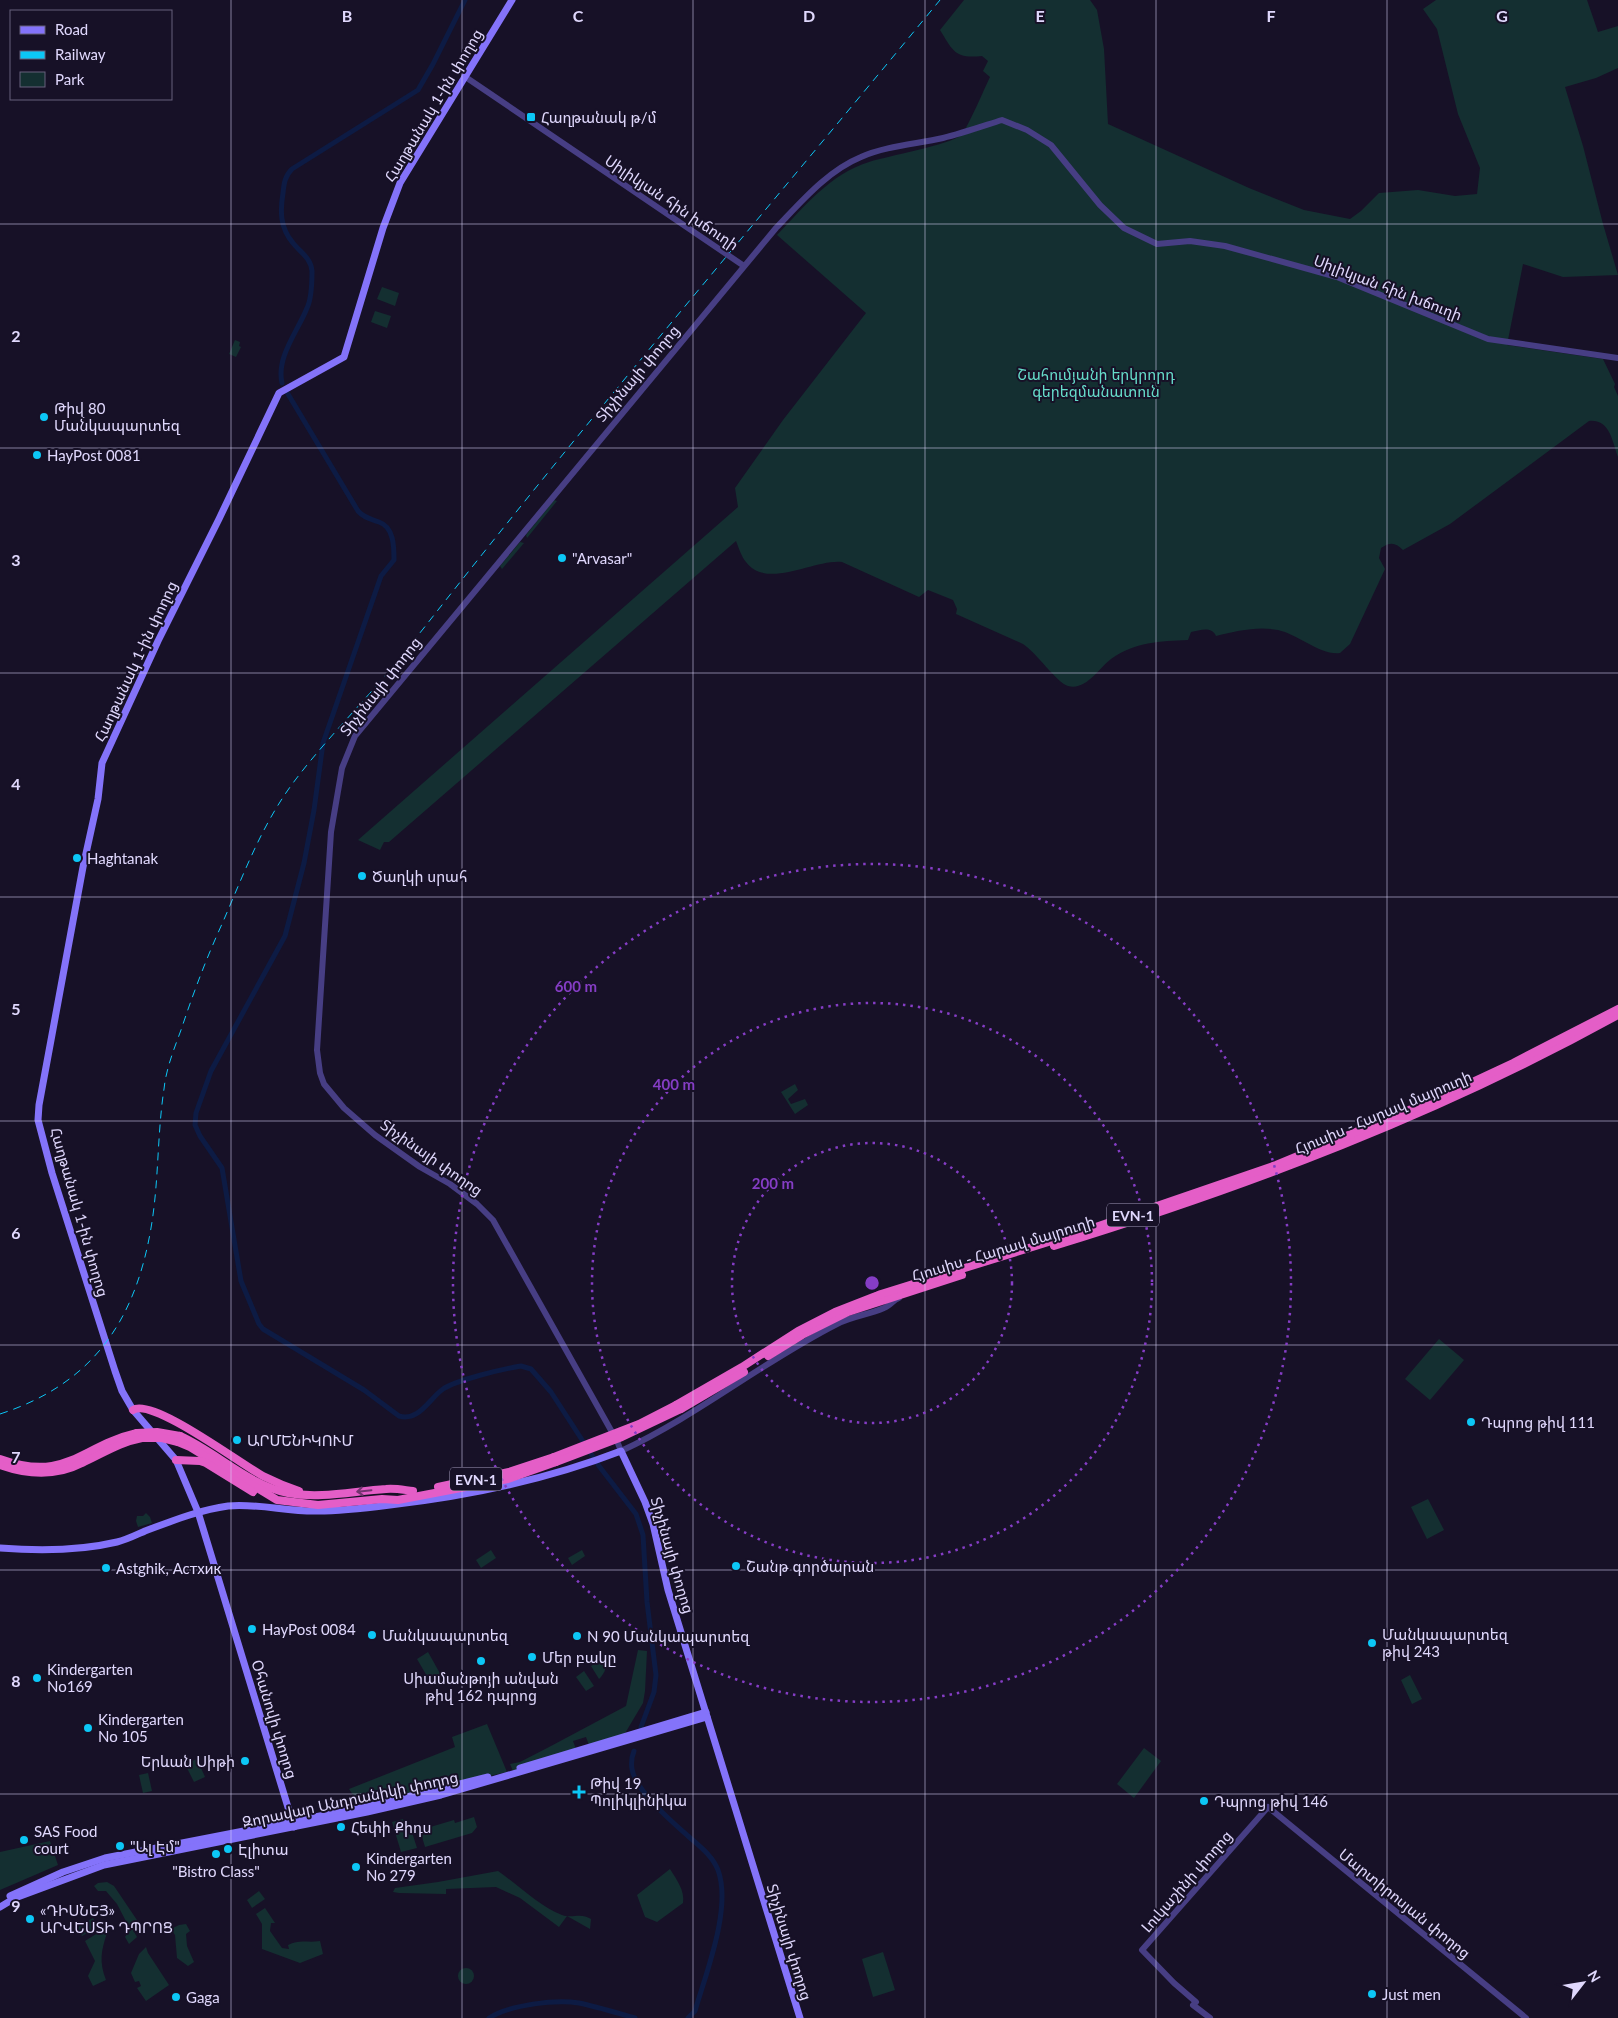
<svg xmlns="http://www.w3.org/2000/svg" width="1618" height="2018" font-family="Lato,'Noto Sans Armenian',sans-serif">
<style>
.green{fill:#142f31}
.lines{fill:none;stroke-linecap:round;stroke-linejoin:round}
.canal{stroke:#0d1b44;stroke-width:5}
.tertiary{stroke:#473e84;stroke-width:6}
.secondary{stroke:#8473fa;stroke-width:7}
.trunk{stroke:#e45ec7;stroke-width:8}
.rail{stroke:#0cc7f6;stroke-width:1;stroke-dasharray:8 6;stroke-linecap:butt}
.trunk-bridge{stroke:#e45ec7;stroke-width:8}
.oneway{stroke:#73346f}
.grid{fill:none;stroke:#e0d8fd;stroke-width:1;stroke-opacity:0.55}
.ring{fill:none;stroke:#853dc5;stroke-width:2.5;stroke-dasharray:2.5 5}
.poi-dot{fill:#0cc7f6;stroke:#171127;stroke-width:2}
.labels{text-anchor:middle;dominant-baseline:central;stroke-width:4;stroke-linejoin:round;paint-order:stroke}
.shield{fill:#171127;stroke:#a49cbd;stroke-width:1}
.shield-label{font-size:14px;font-weight:bold;fill:#e0d8fd}
.street-label{font-size:15px;fill:#e0d8fd;stroke:#171127}
.poi-label{font-size:15px;fill:#e0d8fd;stroke:#171127;text-anchor:start}
.park-label{font-size:15px;fill:#66dcca;stroke:#171127}
.grid-label{font-size:16px;text-anchor:middle;font-weight:bold;fill:#e0d8fd;stroke:#171127;stroke-width:4;stroke-linejoin:round;paint-order:stroke}
.centre{fill:#853dc5;stroke:#171127;stroke-width:2.5}
.ring-label{font-size:15px;text-anchor:middle;font-weight:bold;fill:#853dc5;stroke:#171127;stroke-width:4;stroke-linejoin:round;paint-order:stroke}
</style>
<rect width="100%" height="100%" fill="#171127"/>
<g class="green">
<path d="M 964,0 L 1090,0 L 1097,10 L 1104,49 L 1108,124 L 1249,188 L 1304,210 L 1350,219 L 1361,211 L 1379,193 L 1418,190 L 1455,196 L 1477,194 L 1480,168 L 1458,114 L 1437,29 L 1423,9 L 1436,0 L 1587,0 L 1598,32 L 1618,26 L 1618,68 L 1596,78 L 1565,87 L 1583,146 L 1603,224 L 1618,275 L 1563,277 L 1523,264 L 1507,345 L 1603,359 L 1615,384 L 1614,387 L 1618,396 L 1618,457 C 1612,441 1610,419 1589,421 L 1450,524 L 1403,550 C 1395,542 1390,542 1381,548 L 1379,558 L 1385,569 L 1350,644 L 1340,653 C 1322,656 1297,634 1278,630 C 1257,626 1237,631 1216,636 C 1212,626 1200,630 1191,632 L 1188,640 C 1160,641 1135,642 1111,659 C 1099,668 1086,691 1068,686 C 1056,682 1037,653 1023,644 L 956,614 L 957,609 L 953,600 L 928,590 L 919,597 L 842,562 C 814,559 767,590 746,562 C 741,556 739,548 736,541 L 389,842 L 384,842 L 380,850 L 358,840 L 738,507 L 735,488 L 783,420 L 866,313 L 777,235 C 804,207 830,174 869,162 C 887,156 950,145 961,135 C 967,130 985,87 990,77 L 983,71 L 988,61 L 982,56 C 955,59 953,51 940,30 Z"/>
<path d="M 382,287 L 399,293 L 395,306 L 377,299 Z"/>
<path d="M 375,311 L 391,316 L 387,328 L 371,322 Z"/>
<path d="M 235,340 L 240,342 L 239,346 L 241,347 L 236,357 L 229,354 Z"/>
<path d="M 554,500 L 557,501 L 527,538 L 526,535 Z"/>
<path d="M 520,542 L 524,543 L 502,569 L 500,566 Z"/>
<path d="M 795,1084 L 798,1090 L 788,1099 L 791,1104 L 805,1099 L 808,1105 L 795,1114 L 781,1092 Z"/>
<path d="M 1439,1339 L 1464,1360 L 1430,1400 L 1405,1379 Z"/>
<path d="M 1428,1499 L 1444,1530 L 1427,1539 L 1411,1507 Z"/>
<path d="M 146,1513 L 150,1517 L 152,1523 L 138,1527 L 136,1521 L 137,1516 L 143,1516 Z"/>
<path d="M 491,1550 L 496,1558 L 481,1568 L 476,1560 Z"/>
<path d="M 582,1550 L 585,1556 L 572,1565 L 568,1558 Z"/>
<path d="M 638,1650 L 647,1651 L 645,1691 L 643,1703 L 624,1735 L 590,1748 L 586,1737 L 573,1741 L 577,1752 L 513,1771 L 510,1764 L 520,1762 L 551,1746 L 626,1706 Z"/>
<path d="M 428,1652 L 442,1677 L 431,1683 L 417,1659 Z"/>
<path d="M 603,1659 C 608,1666 605,1673 599,1679 L 591,1666 Z"/>
<path d="M 584,1671 L 594,1686 L 586,1691 L 576,1677 Z"/>
<path d="M 1410,1675 L 1422,1699 L 1412,1704 L 1401,1680 Z"/>
<path d="M 487,1724 L 507,1772 L 360,1805 L 349,1789 L 455,1747 L 452,1737 Z"/>
<path d="M 1144,1748 L 1161,1761 L 1134,1798 L 1117,1784 Z"/>
<path d="M 197,1759 L 205,1777 L 194,1782 L 185,1764 Z"/>
<path d="M 148,1773 L 152,1791 L 143,1793 L 139,1775 Z"/>
<path d="M 474,1817 L 477,1827 L 472,1833 L 425,1847 L 420,1830 L 454,1820 L 455,1823 Z"/>
<path d="M 403,1819 L 405,1825 L 409,1823 L 417,1848 L 401,1852 L 392,1822 Z"/>
<path d="M 50,1841 L 58,1865 L 0,1890 L 0,1852 Z"/>
<path d="M 670,1869 C 677,1880 685,1891 683,1903 L 657,1922 L 645,1917 L 637,1895 Z"/>
<path d="M 498,1871 C 517,1884 540,1907 562,1915 C 573,1919 580,1912 591,1919 L 590,1929 L 567,1916 L 559,1927 L 520,1898 L 496,1887 L 446,1889 L 446,1894 L 399,1893 L 393,1892 L 395,1888 L 438,1882 Z"/>
<path d="M 107,1882 L 114,1886 L 141,1926 L 133,1930 L 137,1937 L 129,1944 L 125,1937 L 130,1930 L 129,1927 L 117,1904 L 106,1891 L 98,1891 L 94,1886 L 98,1883 Z"/>
<path d="M 259,1891 L 265,1899 L 252,1908 L 247,1900 Z"/>
<path d="M 265,1908 L 275,1923 L 271,1923 L 270,1931 L 282,1948 L 289,1949 L 288,1945 C 299,1939 307,1943 320,1941 L 323,1954 L 300,1963 L 262,1949 L 262,1924 L 256,1914 Z"/>
<path d="M 93,1918 L 98,1927 L 82,1936 L 77,1927 Z"/>
<path d="M 186,1924 L 190,1931 L 186,1934 L 187,1946 L 194,1962 L 188,1966 L 177,1958 L 175,1935 L 171,1929 L 179,1925 Z"/>
<path d="M 104,1929 L 107,1933 C 101,1951 99,1962 106,1980 L 93,1986 L 88,1976 L 95,1961 L 85,1941 Z"/>
<path d="M 146,1947 L 148,1953 L 169,1985 L 146,2001 L 137,1988 L 141,1986 L 139,1981 L 135,1982 L 131,1973 L 139,1954 Z"/>
<path d="M 883,1952 L 895,1990 L 873,1997 L 862,1959 Z"/>
<circle cx="466" cy="1976" r="8"/>
</g>
<g class="lines">
<g class="canal">
<path d="M 282,383 C 276,357 298,331 307,308 C 312,298 312,282 312,271 C 311,258 300,252 293,243 C 280,228 280,211 283,193 C 284,183 285,176 292,169 L 418,90 L 433,64 L 465,0"/>
<path d="M 288,394 L 358,511 C 364,518 371,519 379,522 C 394,527 394,547 394,560 L 381,576 L 323,743 L 314,810 L 304,863 L 285,936 L 211,1071 L 196,1113 L 195,1125 L 200,1136 L 222,1168 L 241,1281 L 259,1324 L 263,1329 L 364,1390 L 399,1416 C 419,1422 429,1399 443,1389 C 456,1380 503,1369 521,1366 L 531,1369 L 551,1392 L 599,1466 L 636,1514 L 643,1535 L 647,1602 L 656,1675 L 654,1692 L 641,1727"/>
<path d="M 634,1751 C 632,1756 631,1763 632,1769 C 635,1790 672,1822 688,1836 C 699,1846 712,1855 718,1870 C 732,1908 706,1973 695,2011 L 688,2018"/>
<path d="M 489,2018 C 509,2005 556,1999 579,2003 C 598,2007 617,2013 635,2018"/>
</g>
<g class="tertiary">
<path d="M 464,76 L 744,266"/>
<path d="M 899,1298 C 893,1300 890,1306 884,1308 C 868,1315 852,1316 837,1324 C 762,1362 697,1416 621,1451 L 617,1441 L 493,1220 L 477,1204 L 450,1184 L 420,1167 L 375,1135 L 344,1108 L 324,1084 L 320,1073 L 317,1050 L 331,832 L 342,768 L 355,736 L 776,228 C 801,202 827,171 861,157 C 886,146 917,144 943,138 C 963,133 983,126 1002,120 L 1027,130 L 1051,145 L 1100,205 L 1124,228 L 1157,244 L 1190,241 L 1225,246 L 1337,277 L 1488,339 L 1618,358"/>
<path d="M 1210,2018 L 1193,2005 L 1196,2002 L 1174,1983 L 1142,1950 L 1268,1807 L 1526,2018"/>
</g>
<g class="secondary">
<path d="M 0,1548 C 38,1551 79,1551 117,1542 C 126,1540 136,1535 145,1531 C 172,1521 199,1510 228,1506 C 258,1503 288,1512 318,1511 C 342,1511 366,1508 390,1505 C 469,1496 546,1480 621,1451 L 645,1502 L 653,1524 L 668,1590 L 800,2018"/>
<path d="M 520,1768 L 706,1712"/>
<path d="M 294,1827 L 198,1512 L 176,1460 L 133,1410 L 122,1391 L 115,1371 L 52,1173 L 38,1120 L 39,1105 L 83,867 L 98,799 L 102,763 L 158,641 L 219,519 L 279,393 L 344,357 L 383,228 L 400,183 L 512,0"/>
<path d="M 10,1896 L 63,1872 L 105,1858 L 366,1807 L 488,1777"/>
<path d="M 0,1907 L 15,1898 L 104,1865 L 367,1812 L 441,1795 L 707,1717"/>
</g>
<g class="trunk">
<path d="M 1054,1246 C 1249,1186 1439,1114 1618,1015"/>
<path d="M 768,1356 L 802,1335 L 848,1312 L 962,1275"/>
<path d="M 676,1405 L 742,1367 L 798,1331 L 835,1312 L 881,1294 L 1087,1230 L 1276,1165 L 1438,1098 L 1513,1063 L 1618,1009"/>
<path d="M 681,1409 L 744,1372"/>
<path d="M 133,1410 C 152,1397 242,1465 263,1476 C 275,1482 287,1487 299,1491"/>
<path d="M 180,1436 C 216,1452 250,1486 288,1493 C 321,1499 353,1491 386,1489 C 395,1488 404,1490 413,1491"/>
<path d="M 178,1442 L 190,1447 L 277,1500 L 318,1505 L 382,1499 L 398,1500 L 508,1479 L 556,1462"/>
<path d="M 0,1459 C 67,1483 80,1446 137,1433"/>
<path d="M 176,1460 L 200,1461 L 206,1463 L 253,1492"/>
<path d="M 0,1465 C 28,1475 55,1477 82,1463 C 102,1454 120,1442 142,1438"/>
<path d="M 438,1487 L 509,1472 L 554,1457"/>
</g>
<path class="rail" d="M 0,1414 C 92,1384 135,1322 151,1228 C 159,1182 157,1135 164,1089 C 166,1069 174,1049 181,1030 C 193,994 206,959 222,924 C 243,876 261,826 293,783 C 322,744 358,708 390,670 C 414,641 437,611 461,581 C 617,384 780,194 940,0"/>
<g class="trunk-bridge">
<path d="M 137,1433 L 157,1432 L 180,1436"/>
<path d="M 142,1438 L 162,1438 L 178,1442"/>
<path d="M 554,1457 L 639,1424 L 676,1405"/>
<path d="M 556,1462 L 622,1437 L 681,1409"/>
</g>
</g>
<defs><path id="oneway-shaft" d="M-6 0H5M1.5-3L5.5 0L1.5 3" fill="none" stroke-width="1.6" stroke-linecap="round" stroke-linejoin="round" transform="scale(1.25)"/></defs>
<use class="oneway" href="#oneway-shaft" transform="translate(364 1491) rotate(174)"/>
<path class="grid" d="M 231,0 L 231,2018M 462,0 L 462,2018M 693,0 L 693,2018M 925,0 L 925,2018M 1156,0 L 1156,2018M 1387,0 L 1387,2018M 0,224 L 1618,224M 0,448 L 1618,448M 0,673 L 1618,673M 0,897 L 1618,897M 0,1121 L 1618,1121M 0,1345 L 1618,1345M 0,1570 L 1618,1570M 0,1794 L 1618,1794"/>
<g class="ring">
<circle cx="872" cy="1283" r="140"/>
<circle cx="872" cy="1283" r="280"/>
<circle cx="872" cy="1283" r="419"/>
</g>
<g class="poi-dot">
<rect x="526" y="112" width="10" height="10" rx="2.5"/>
<circle cx="44" cy="417" r="5"/>
<circle cx="37" cy="455" r="5"/>
<circle cx="562" cy="558" r="5"/>
<circle cx="77" cy="858" r="5"/>
<circle cx="362" cy="876" r="5"/>
<circle cx="1471" cy="1422" r="5"/>
<circle cx="237" cy="1440" r="5"/>
<circle cx="736" cy="1566" r="5"/>
<circle cx="106" cy="1568" r="5"/>
<circle cx="252" cy="1629" r="5"/>
<circle cx="372" cy="1635" r="5"/>
<circle cx="577" cy="1636" r="5"/>
<circle cx="1372" cy="1643" r="5"/>
<circle cx="532" cy="1657" r="5"/>
<circle cx="481" cy="1661" r="5"/>
<circle cx="37" cy="1678" r="5"/>
<circle cx="88" cy="1728" r="5"/>
<circle cx="245" cy="1761" r="5"/>
<path d="M576.5 1784.5h5v5h5v5h-5v5h-5v-5h-5v-5h5z"/>
<circle cx="1204" cy="1801" r="5"/>
<circle cx="341" cy="1827" r="5"/>
<circle cx="24" cy="1840" r="5"/>
<circle cx="120" cy="1846" r="5"/>
<circle cx="228" cy="1849" r="5"/>
<circle cx="216" cy="1854" r="5"/>
<circle cx="356" cy="1867" r="5"/>
<circle cx="30" cy="1919" r="5"/>
<circle cx="1372" cy="1994" r="5"/>
<circle cx="176" cy="1997" r="5"/>
</g>
<g class="labels">
<g class="shield">
<rect x="1107" y="1203.5" width="52" height="23" rx="4"/>
<rect x="450" y="1467.5" width="52" height="23" rx="4"/>
</g>
<g class="shield-label">
<text x="1133" y="1215">EVN-1</text>
<text x="476" y="1479">EVN-1</text>
</g>
<g class="street-label">
<text transform="translate(433 105) rotate(-59)">Հաղթանակ 1-ին փողոց</text>
<text transform="translate(672 202) rotate(34)">Սիլիկյան հին խճուղի</text>
<text transform="translate(1388 287) rotate(21)">Սիլիկյան հին խճուղի</text>
<text transform="translate(637 373) rotate(-50)">Տիչինայի փողոց</text>
<text transform="translate(135 661) rotate(-65)">Հաղթանակ 1-ին փողոց</text>
<text transform="translate(380 686) rotate(-52)">Տիչինայի փողոց</text>
<text transform="translate(1383 1112) rotate(-23)">Հյուսիս - Հարավ մայրուղի</text>
<text transform="translate(432 1157) rotate(35)">Տիչինայի փողոց</text>
<text transform="translate(80 1212) rotate(74)">Հաղթանակ 1-ին փողոց</text>
<text transform="translate(1003 1248) rotate(-17)">Հյուսիս - Հարավ մայրուղի</text>
<text transform="translate(673 1555) rotate(74)">Տիչինայի փողոց</text>
<text transform="translate(275 1719) rotate(73)">Օհանովի փողոց</text>
<text transform="translate(350 1799) rotate(-12)">Զորավար Անդրանիկի փողոց</text>
<text transform="translate(1186 1881) rotate(-49)">Լուկաշինի փողոց</text>
<text transform="translate(1405 1903) rotate(39)">Մարտիրոսյան փողոց</text>
<text transform="translate(790 1942) rotate(73)">Տիչինայի փողոց</text>
</g>
<g class="poi-label">
<text x="541" y="117">Հաղթանակ թ/մ</text>
<text x="54" y="408">Թիվ 80<tspan x="54" dy="17">Մանկապարտեզ</tspan></text>
<text x="47" y="455">HayPost 0081</text>
<text x="572" y="558">"Arvasar"</text>
<text x="87" y="858">Haghtanak</text>
<text x="372" y="876">Ծաղկի սրահ</text>
<text x="1481" y="1422">Դպրոց թիվ 111</text>
<text x="247" y="1440">ԱՐՄԵՆԻԿՈՒՄ</text>
<text x="746" y="1566">Շանթ գործարան</text>
<text x="116" y="1568">Astghik, Астхик</text>
<text x="262" y="1629">HayPost 0084</text>
<text x="1382" y="1634">Մանկապարտեզ<tspan x="1382" dy="17">թիվ 243</tspan></text>
<text x="382" y="1635">Մանկապարտեզ</text>
<text x="587" y="1636">N 90 Մանկապարտեզ</text>
<text x="542" y="1657">Մեր բակը</text>
<text x="47" y="1669">Kindergarten<tspan x="47" dy="17">No169</tspan></text>
<text x="481" y="1678" text-anchor="middle">Սիամանթոյի անվան<tspan x="481" dy="17">թիվ 162 դպրոց</tspan></text>
<text x="98" y="1719">Kindergarten<tspan x="98" dy="17">No 105</tspan></text>
<text x="235" y="1761" text-anchor="end">Երևան Սիթի</text>
<text x="590" y="1783">Թիվ 19<tspan x="590" dy="17">Պոլիկլինիկա</tspan></text>
<text x="1214" y="1801">Դպրոց թիվ 146</text>
<text x="351" y="1827">Հեփի Քիդս</text>
<text x="34" y="1831">SAS Food<tspan x="34" dy="17">court</tspan></text>
<text x="130" y="1846">"Ալ Էմ"</text>
<text x="238" y="1849">Էլիտա</text>
<text x="366" y="1858">Kindergarten<tspan x="366" dy="17">No 279</tspan></text>
<text x="216" y="1871" text-anchor="middle">"Bistro Class"</text>
<text x="40" y="1910">«ԴԻՍՆԵՅ»<tspan x="40" dy="17">ԱՐՎԵՍՏԻ ԴՊՐՈՑ</tspan></text>
<text x="1382" y="1994">Just men</text>
<text x="186" y="1997">Gaga</text>
</g>
<g class="park-label">
<text x="1096" y="374">Շահումյանի երկրորդ<tspan x="1096" dy="17">գերեզմանատուն</tspan></text>
</g>
</g>
<g class="grid-label">
<text x="347" y="22">B</text>
<text x="578" y="22">C</text>
<text x="809" y="22">D</text>
<text x="1040" y="22">E</text>
<text x="1271" y="22">F</text>
<text x="1502" y="22">G</text>
<text x="16" y="342">2</text>
<text x="16" y="566">3</text>
<text x="16" y="790">4</text>
<text x="16" y="1015">5</text>
<text x="16" y="1239">6</text>
<text x="16" y="1463">7</text>
<text x="16" y="1687">8</text>
<text x="16" y="1912">9</text>
</g>
<circle cx="872" cy="1283" r="8" class="centre"/>
<g class="ring-label">
<text x="576" y="992">600 m</text>
<text x="674" y="1090">400 m</text>
<text x="773" y="1189">200 m</text>
</g>
<rect x="10" y="10" width="162" height="90" fill="#171127" stroke="#67617d"/>
<rect x="20" y="26" width="25" height="8" fill="#8473fa" stroke="#67617d"/>
<text x="55" y="35" font-size="15" fill="#e0d8fd">Road</text>
<rect x="20" y="51" width="25" height="8" fill="#0cc7f6" stroke="#67617d"/>
<text x="55" y="60" font-size="15" fill="#e0d8fd">Railway</text>
<rect x="20" y="72" width="25" height="15" fill="#142f31" stroke="#67617d"/>
<text x="55" y="85" font-size="15" fill="#e0d8fd">Park</text>
<g transform="translate(1583 1983) rotate(59)" stroke="#171127" stroke-width="4" paint-order="stroke">
<path d="M0-4L9 19L0 12L-9 19Z" fill="#e0d8fd"/>
<text y="-8" font-size="14" font-weight="bold" text-anchor="middle" fill="#e0d8fd">N</text>
</g>
</svg>
